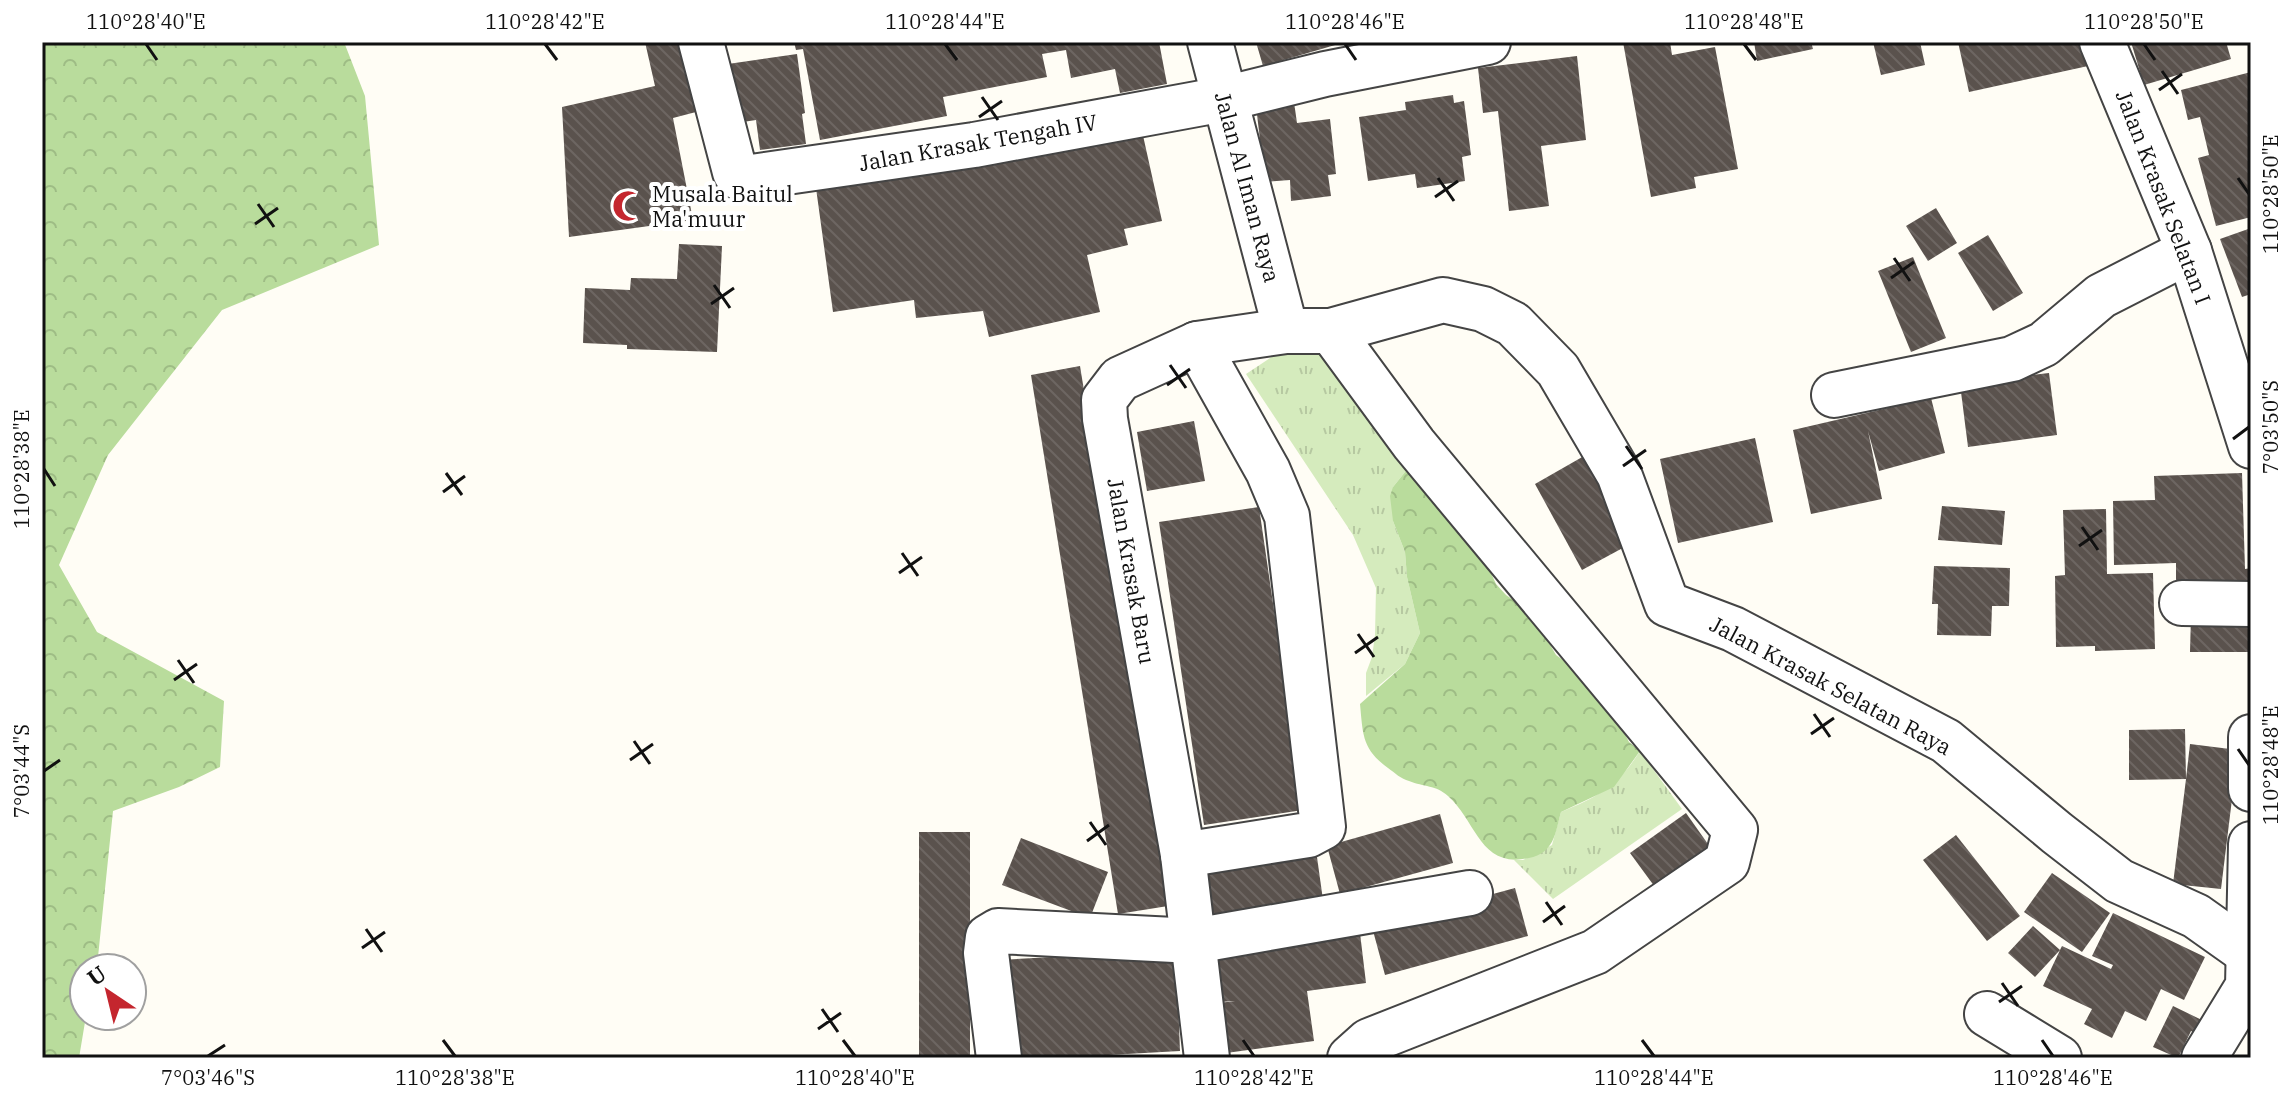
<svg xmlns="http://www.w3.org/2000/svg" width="2293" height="1100" font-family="'IBM Plex Serif',serif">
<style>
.grass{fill:url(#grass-tufts)}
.forest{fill:url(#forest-crowns)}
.building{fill:url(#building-back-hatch)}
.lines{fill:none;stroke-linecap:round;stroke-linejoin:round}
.minor-casing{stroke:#444;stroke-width:48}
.minor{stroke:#fff;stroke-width:44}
.ticks{fill:none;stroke:#111;stroke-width:3}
.labels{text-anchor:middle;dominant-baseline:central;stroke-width:8;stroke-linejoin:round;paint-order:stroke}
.street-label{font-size:22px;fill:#111;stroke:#fff}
.poi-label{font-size:22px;fill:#111;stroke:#fff;text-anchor:start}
.neatline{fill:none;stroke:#111;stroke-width:3}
.ticks-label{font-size:20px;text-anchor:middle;fill:#111}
</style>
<defs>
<pattern id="grass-tufts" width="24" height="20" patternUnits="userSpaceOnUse" patternTransform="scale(2)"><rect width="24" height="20" fill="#d5ebbd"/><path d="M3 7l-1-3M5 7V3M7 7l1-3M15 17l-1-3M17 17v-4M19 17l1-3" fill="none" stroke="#b6c8a1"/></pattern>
<pattern id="forest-crowns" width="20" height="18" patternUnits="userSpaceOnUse" patternTransform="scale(2)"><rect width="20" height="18" fill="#b9dc9c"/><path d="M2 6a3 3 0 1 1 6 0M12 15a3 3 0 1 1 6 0" fill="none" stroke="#9ebc85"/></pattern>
<pattern id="building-back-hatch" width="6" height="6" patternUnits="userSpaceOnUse" patternTransform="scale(2)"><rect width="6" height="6" fill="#5a524d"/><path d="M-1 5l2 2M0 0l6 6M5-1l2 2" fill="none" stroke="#6d6662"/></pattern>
</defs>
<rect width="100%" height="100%" fill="#fffdf5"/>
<g class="grass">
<path d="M 1306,338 L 1409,467 L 1393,487 L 1393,521 L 1405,552 L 1407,577 L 1420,633 L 1405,664 L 1366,696 L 1366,673 L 1372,657 L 1375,635 L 1376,588 L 1353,535 L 1246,374 L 1294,342 Z"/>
<path d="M 1640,751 L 1682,809 L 1553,899 L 1514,860 L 1523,860 L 1552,845 L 1561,812 C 1598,797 1619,785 1640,751 Z"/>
</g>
<g class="forest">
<path d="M 42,42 L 344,42 L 365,96 L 379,245 L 222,310 L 108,455 L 59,565 L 97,632 L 224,701 L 220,767 L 179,787 L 113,811 L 98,957 L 95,968 L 84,968 L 84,1016 L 86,1016 L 79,1058 L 42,1058 Z"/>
<path d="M 1409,467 L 1479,547 L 1496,584 L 1506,595 L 1532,613 L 1556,655 L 1570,665 L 1614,713 L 1629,742 L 1640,751 L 1614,787 L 1561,812 C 1555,834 1554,853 1529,858 C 1480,869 1477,822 1448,796 C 1436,785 1424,787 1409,781 C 1401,779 1395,773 1388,768 C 1362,749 1363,735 1360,704 L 1405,664 L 1420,633 L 1407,577 L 1405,552 L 1393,521 L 1390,496 L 1393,487 Z"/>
</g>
<g class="building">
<path d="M 645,42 L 678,42 L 696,112 L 673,118 L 693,220 L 569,237 L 562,107 L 655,86 Z"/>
<path d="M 794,42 L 1159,42 L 1167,84 L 1120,93 L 1115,69 L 1071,78 L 1066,50 L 1042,54 L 1047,77 L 943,97 L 947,116 L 820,140 L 803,49 L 796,50 Z"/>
<path d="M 1256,42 L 1342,42 L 1342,43 L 1263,66 Z"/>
<path d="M 1623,42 L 1670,42 L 1672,55 L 1715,47 L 1738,169 L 1694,177 L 1696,188 L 1651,197 Z"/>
<path d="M 1754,42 L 1811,42 L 1813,49 L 1757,61 Z"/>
<path d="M 1873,42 L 1920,42 L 1925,65 L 1881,75 Z"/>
<path d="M 1958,42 L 2083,42 L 2088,66 L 1969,92 Z"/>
<path d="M 2131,42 L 2226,42 L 2231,59 L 2144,85 Z"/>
<path d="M 797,54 L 805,113 L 802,114 L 806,144 L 760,150 L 756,120 L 736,123 L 728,64 Z"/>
<path d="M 1577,56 L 1586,140 L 1541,146 L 1549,206 L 1509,211 L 1498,111 L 1483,113 L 1478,68 Z"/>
<path d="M 2251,72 L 2251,217 L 2216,226 L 2198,158 L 2209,155 L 2200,117 L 2188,120 L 2181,90 Z"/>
<path d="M 1453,95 L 1454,103 L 1464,101 L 1471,155 L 1462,157 L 1465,181 L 1417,188 L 1415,174 L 1368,181 L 1359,117 L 1406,110 L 1405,102 Z"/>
<path d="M 1294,102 L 1297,123 L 1330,119 L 1336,174 L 1328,175 L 1331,196 L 1291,201 L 1290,180 L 1265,182 L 1256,106 Z"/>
<path d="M 1140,122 L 1162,221 L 1124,229 L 1128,245 L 1087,255 L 1100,312 L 989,337 L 983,311 L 916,318 L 914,300 L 833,312 L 816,188 Z"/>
<path d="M 1936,208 L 1957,243 L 1928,261 L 1906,226 Z"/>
<path d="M 2251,228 L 2251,294 L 2242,297 L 2220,239 Z"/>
<path d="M 1988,235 L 2023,293 L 1993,311 L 1958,253 Z"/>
<path d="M 679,244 L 722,246 L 717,352 L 627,349 L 627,345 L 583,343 L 585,288 L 630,290 L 631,278 L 677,279 Z"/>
<path d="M 1913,257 L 1946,338 L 1911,352 L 1878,271 Z"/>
<path d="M 1080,366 L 1168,906 L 1118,914 L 1031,375 Z"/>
<path d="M 2049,373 L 2057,435 L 1968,447 L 1960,384 Z"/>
<path d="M 1931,398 L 1945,453 L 1879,471 L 1868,431 L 1882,499 L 1811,514 L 1793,430 Z"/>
<path d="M 1194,421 L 1205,481 L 1147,491 L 1137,432 Z"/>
<path d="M 1755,438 L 1773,522 L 1678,543 L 1660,459 Z"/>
<path d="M 1584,456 L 1632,543 L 1582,570 L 1535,484 Z"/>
<path d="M 2242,473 L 2245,569 L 2251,568 L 2251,592 L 2176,594 L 2176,563 L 2114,565 L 2113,501 L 2155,500 L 2154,476 Z"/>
<path d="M 1942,506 L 2005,511 L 2002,545 L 1938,540 Z"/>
<path d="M 1259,507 L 1303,810 L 1204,825 L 1159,522 Z"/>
<path d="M 2106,509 L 2107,574 L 2153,573 L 2155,649 L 2095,651 L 2095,646 L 2056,647 L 2055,576 L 2065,575 L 2063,510 Z"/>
<path d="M 1934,566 L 2010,568 L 2009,606 L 1992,606 L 1991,636 L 1937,635 L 1938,604 L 1932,604 Z"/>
<path d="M 2191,615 L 2251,615 L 2251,652 L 2190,652 Z"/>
<path d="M 2185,729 L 2186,779 L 2190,744 L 2238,750 L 2221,889 L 2173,884 L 2186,779 L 2129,780 L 2129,730 Z"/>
<path d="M 1686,813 L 1715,854 L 1660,894 L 1630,853 Z"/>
<path d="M 1440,814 L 1453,863 L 1340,894 L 1327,846 Z"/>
<rect x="919" y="832" width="51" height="226"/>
<path d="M 1956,835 L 2020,916 L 1987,941 L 1923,860 Z"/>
<path d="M 1021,838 L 1108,872 L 1090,918 L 1002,885 Z"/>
<path d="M 1316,850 L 1323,900 L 1209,919 L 1201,869 Z"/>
<path d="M 2052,873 L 2110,913 L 2082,952 L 2024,912 Z"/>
<path d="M 1515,888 L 1528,936 L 1385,975 L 1372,927 Z"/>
<path d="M 2113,913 L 2205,957 L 2184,1000 L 2161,989 L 2146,1021 L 2125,1011 L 2112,1038 L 2084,1024 L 2092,1009 L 2043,986 L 2060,950 L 2035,977 L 2008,953 L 2033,926 L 2060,950 L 2062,946 L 2111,969 L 2113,965 L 2092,956 Z"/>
<path d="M 1360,933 L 1366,983 L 1307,991 L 1314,1041 L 1226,1053 L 1219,1003 L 1235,1001 L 1219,1002 L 1212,953 Z"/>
<path d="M 1176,950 L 1180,1051 L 1055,1058 L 1005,1058 L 1000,960 Z"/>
<path d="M 2173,1006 L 2206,1022 L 2200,1036 L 2191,1031 L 2178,1058 L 2153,1047 Z"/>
</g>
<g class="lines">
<defs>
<g id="minor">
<path d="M 701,42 L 735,172 L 738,177 L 745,178 L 974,145 L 1224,99 L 1325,74 L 1488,42"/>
<path d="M 1210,42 L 1286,331"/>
<path d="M 2102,42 L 2189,251 L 2251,446"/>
<path d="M 1331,331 L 1414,444 L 1735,830 L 1727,862 L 1595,952 L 1369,1041 L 1350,1058"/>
<path d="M 1834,395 L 2012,359 L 2044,344 L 2101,296 L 2189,251"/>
<path d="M 2182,603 L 2251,604"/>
<path d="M 2251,737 L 2251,789"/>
<path d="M 1183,855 L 1308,835 L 1323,827 L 1287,516 L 1268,471 L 1197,344"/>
<path d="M 1987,1014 L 2059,1058"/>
<path d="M 999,1058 L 986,953 L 988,937 L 998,931 L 1194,941 L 1470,893"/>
<path d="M 1207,1058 L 1183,855 L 1105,419 L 1104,400 L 1120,379 L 1197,344 L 1286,331 L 1331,331 L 1443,300 L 1483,309 L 1513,324 L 1558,370 L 1619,474 L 1667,604 L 1733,629 L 1946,741 L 2057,833 L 2119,881 L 2196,916 L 2251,955"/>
<path d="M 2204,1058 L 2248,986 L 2251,844"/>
</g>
</defs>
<use href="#minor" class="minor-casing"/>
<use href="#minor" class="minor"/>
</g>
<path class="ticks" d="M 146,44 L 157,60M 545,44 L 557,60M 945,44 L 957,60M 1345,44 L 1356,60M 1744,44 L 1756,60M 2144,44 L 2155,60M 2162,71 L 2178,94M 2159,90 L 2182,74M 982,97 L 998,120M 979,117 L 1002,101M 1438,178 L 1454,201M 2238,178 L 2249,194M 1435,197 L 1458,181M 258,204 L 274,227M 255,224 L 278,208M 1894,258 L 1910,281M 1891,278 L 1914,262M 714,285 L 730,308M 711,304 L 734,288M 1170,365 L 1186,388M 1167,385 L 1190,369M 2233,439 L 2249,427M 1626,446 L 1642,469M 1623,466 L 1646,450M 44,469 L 55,486M 446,473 L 462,495M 443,492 L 465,476M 2082,527 L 2098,550M 2079,546 L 2102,530M 902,553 L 918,576M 899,573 L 922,557M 1358,634 L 1374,657M 1355,653 L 1378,637M 178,660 L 194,683M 174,680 L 197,664M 1814,714 L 1830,737M 1811,734 L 1834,718M 634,741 L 650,764M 2238,749 L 2249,765M 630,760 L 653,744M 44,771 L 60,760M 1090,822 L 1106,845M 1087,841 L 1109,825M 1546,902 L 1562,925M 1543,922 L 1565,906M 366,929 L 382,952M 362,948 L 385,932M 2002,983 L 2018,1006M 1999,1002 L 2022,986M 822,1009 L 838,1032M 818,1029 L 841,1013M 443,1040 L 455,1056M 843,1040 L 855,1056M 1243,1040 L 1254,1056M 1642,1040 L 1654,1056M 2042,1040 L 2053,1056M 208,1056 L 225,1045"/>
<defs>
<symbol id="mosque-bare" viewBox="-9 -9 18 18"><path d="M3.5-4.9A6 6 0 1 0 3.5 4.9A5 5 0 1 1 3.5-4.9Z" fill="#c4262e" stroke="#fff" stroke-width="2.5" paint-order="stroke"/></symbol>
</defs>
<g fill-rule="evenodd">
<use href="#mosque-bare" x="606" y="184" width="44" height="44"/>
</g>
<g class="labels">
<g class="street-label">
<text transform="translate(978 142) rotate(-10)">Jalan Krasak Tengah IV</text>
<text transform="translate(1248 187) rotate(75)">Jalan Al Iman Raya</text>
<text transform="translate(2164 197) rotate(69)">Jalan Krasak Selatan I</text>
<text transform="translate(1132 571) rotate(80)">Jalan Krasak Baru</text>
<text transform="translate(1831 685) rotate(28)">Jalan Krasak Selatan Raya</text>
</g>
<g class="poi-label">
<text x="652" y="193">Musala Baitul<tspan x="652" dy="25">Ma'muur</tspan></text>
</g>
</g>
<rect width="2293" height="1100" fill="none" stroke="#ffffff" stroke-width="88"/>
<g transform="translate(108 992) rotate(325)"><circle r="38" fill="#ffffff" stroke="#a0a0a0" stroke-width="2"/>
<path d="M0-6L14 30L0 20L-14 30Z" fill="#c4262e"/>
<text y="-12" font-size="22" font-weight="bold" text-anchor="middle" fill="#111111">U</text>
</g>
<rect x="44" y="44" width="2205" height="1012" class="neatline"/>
<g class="ticks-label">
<text x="146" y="29">110°28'40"E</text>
<text x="545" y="29">110°28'42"E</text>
<text x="945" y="29">110°28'44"E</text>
<text x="1345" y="29">110°28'46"E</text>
<text x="1744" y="29">110°28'48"E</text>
<text x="2144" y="29">110°28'50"E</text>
<text transform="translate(2271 194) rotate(-90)" y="7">110°28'50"E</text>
<text transform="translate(2271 427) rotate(-90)" y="7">7°03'50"S</text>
<text transform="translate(22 469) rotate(-90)" y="7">110°28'38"E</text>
<text transform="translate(2271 765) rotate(-90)" y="7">110°28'48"E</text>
<text transform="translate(22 771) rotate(-90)" y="7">7°03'44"S</text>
<text x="208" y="1085">7°03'46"S</text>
<text x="455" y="1085">110°28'38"E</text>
<text x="855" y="1085">110°28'40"E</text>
<text x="1254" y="1085">110°28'42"E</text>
<text x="1654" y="1085">110°28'44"E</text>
<text x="2053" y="1085">110°28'46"E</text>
</g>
</svg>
